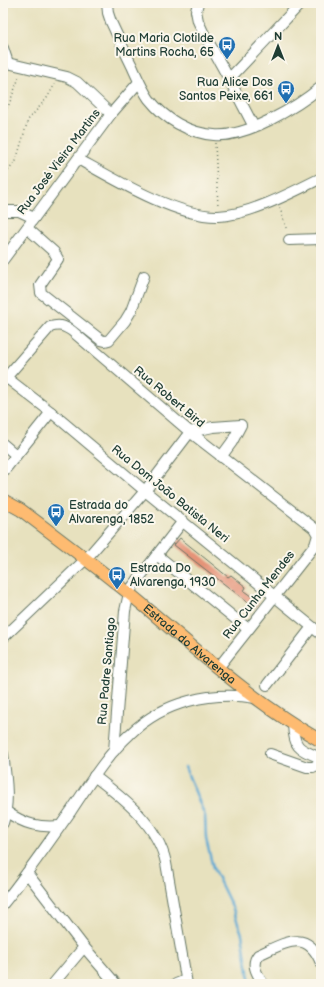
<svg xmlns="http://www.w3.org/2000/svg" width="324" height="987" font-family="'Balsamiq Sans',sans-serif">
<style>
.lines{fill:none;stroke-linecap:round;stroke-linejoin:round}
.stream{stroke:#5aa8d3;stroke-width:2.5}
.building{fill:#e59378}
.minor-casing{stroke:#657664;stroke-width:12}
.major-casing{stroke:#657664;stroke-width:14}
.path{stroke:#657664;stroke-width:1.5;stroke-dasharray:1 3;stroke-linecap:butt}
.minor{stroke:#fff;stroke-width:10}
.major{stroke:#febb71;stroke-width:12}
.labels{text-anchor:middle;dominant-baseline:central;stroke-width:4;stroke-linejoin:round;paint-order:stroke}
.poi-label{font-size:12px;fill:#1f3d34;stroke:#fbf7ec;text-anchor:end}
.street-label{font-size:12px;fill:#1f3d34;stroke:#fbf7ec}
</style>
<rect width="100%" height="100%" fill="#fbf7ec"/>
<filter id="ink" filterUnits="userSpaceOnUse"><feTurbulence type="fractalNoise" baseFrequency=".025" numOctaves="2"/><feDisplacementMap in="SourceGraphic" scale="8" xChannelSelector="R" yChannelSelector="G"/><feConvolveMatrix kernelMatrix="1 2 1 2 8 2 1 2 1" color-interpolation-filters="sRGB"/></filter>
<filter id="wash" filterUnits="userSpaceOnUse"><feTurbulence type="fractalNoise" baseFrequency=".012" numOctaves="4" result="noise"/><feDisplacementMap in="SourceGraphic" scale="16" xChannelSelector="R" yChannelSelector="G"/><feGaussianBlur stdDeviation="0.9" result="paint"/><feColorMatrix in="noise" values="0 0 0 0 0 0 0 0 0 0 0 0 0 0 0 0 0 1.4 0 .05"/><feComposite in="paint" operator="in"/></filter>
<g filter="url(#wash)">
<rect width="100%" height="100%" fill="#e7e1be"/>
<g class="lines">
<path class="stream" d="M 185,767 L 205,816 L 206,839 L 213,868 L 233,909 L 242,934 L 250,984"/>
</g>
<g id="blocks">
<path class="building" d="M 180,538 L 228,577 L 231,575 L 246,587 L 244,591 L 259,602 L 255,608 L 174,545 Z"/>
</g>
</g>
<g filter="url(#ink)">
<use href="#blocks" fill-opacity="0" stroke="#657664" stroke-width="1"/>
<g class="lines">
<defs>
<g id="minor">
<path d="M 107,3 L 108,13 L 111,22 C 118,37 125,52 132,66 C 137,77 142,89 149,99 C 165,119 188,133 214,135 C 246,138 297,107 321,87"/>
<path d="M 198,3 L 196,11 L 198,21 L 203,32 L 229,79 L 254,127"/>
<path d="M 3,48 L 8,63"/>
<path d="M 3,62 L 67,77 L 77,82 L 111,114"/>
<path d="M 229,79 L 301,3"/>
<path d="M 78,159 C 114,179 177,217 218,216 C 250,215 293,192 321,178"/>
<path d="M 3,211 L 19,211 L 34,218"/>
<path d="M 27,228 L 54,252 L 58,259 L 40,285 L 41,293 L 101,340 L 105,341 L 109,340 L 125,321 L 131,311 L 144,276"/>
<path d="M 289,240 L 321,239"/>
<path d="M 3,260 L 111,114 L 139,82"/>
<path d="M 3,375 L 51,412 L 145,491 L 321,634"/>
<path d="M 3,381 L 50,327 C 60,324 64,326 72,331 L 190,432 L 314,528 L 318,535 L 315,545 L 218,668"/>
<path d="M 3,444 L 16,455"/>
<path d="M 3,472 L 51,412"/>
<path d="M 157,555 L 248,629"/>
<path d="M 3,638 L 86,559 L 145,491 L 190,432 L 213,427 L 241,425 L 232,442 L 221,457"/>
<path d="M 267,685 L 312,627"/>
<path d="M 293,724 C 294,749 299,749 321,758"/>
<path d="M 114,751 L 125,611 L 129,593 L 133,586 L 183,521"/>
<path d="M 3,754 C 6,777 10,801 3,823"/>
<path d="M 270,754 L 307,767 L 313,767 L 317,765 L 320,757"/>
<path d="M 94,776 C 123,798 158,825 166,863 L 187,984"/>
<path d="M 7,812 C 24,824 39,828 60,826"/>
<path d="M 27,873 L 84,947 L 53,984"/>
<path d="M 3,904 C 27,874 49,842 71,811 C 89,784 106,756 130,734 C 164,701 211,691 256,698"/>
<path d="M 84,947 L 116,984"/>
<path d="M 176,984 L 186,980"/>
<path d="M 263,984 C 258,975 250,965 258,955 C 283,944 307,927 321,963"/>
</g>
<g id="major">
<path id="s1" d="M 3,500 L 21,510 C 62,541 104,572 143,605 C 200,653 256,704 321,741"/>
</g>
</defs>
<use href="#minor" class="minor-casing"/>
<use href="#major" class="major-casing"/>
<g class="path">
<path d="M 3,110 L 8,107 L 20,75"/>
<path d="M 215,143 L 218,207"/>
<path d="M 3,177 L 16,161 L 28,120 L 47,98 L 55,84"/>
<path d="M 280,208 L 287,231"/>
</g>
<use href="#minor" class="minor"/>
<use href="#major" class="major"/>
</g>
</g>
<defs>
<symbol id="bus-pin" viewBox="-11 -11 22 30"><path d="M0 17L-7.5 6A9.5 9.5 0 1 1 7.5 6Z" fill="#1f6fb2" stroke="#fbf7ec"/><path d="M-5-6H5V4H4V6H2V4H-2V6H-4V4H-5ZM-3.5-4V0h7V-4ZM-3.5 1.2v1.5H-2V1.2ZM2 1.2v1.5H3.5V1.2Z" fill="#fff"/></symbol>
</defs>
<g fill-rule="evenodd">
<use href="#bus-pin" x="217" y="35" width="20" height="27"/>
<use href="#bus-pin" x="276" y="79" width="20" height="27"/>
<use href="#bus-pin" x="46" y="502" width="20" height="27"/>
<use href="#bus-pin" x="107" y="565" width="20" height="27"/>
</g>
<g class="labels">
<g class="poi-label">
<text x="214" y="38">Rua Maria Clotilde<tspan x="214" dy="14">Martins Rocha, 65</tspan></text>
<text x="273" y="82">Rua Alice Dos<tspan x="273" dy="14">Santos Peixe, 661</tspan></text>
<text x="69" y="505" text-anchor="start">Estrada do<tspan x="69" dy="14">Alvarenga, 1852</tspan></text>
<text x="130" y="568" text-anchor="start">Estrada Do<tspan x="130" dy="14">Alvarenga, 1930</tspan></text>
</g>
<g class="street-label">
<text transform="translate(59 162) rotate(-53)">Rua José Vieira Martins</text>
<text transform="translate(169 397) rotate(40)">Rua Robert Bird</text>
<text transform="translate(170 494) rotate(39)">Rua Dom João Batista Neri</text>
<text transform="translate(259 595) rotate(-52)">Rua Cunha Mendes</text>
<text stroke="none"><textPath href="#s1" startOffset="236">Estrada do Alvarenga</textPath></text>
<text transform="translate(107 671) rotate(-85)">Rua Padre Santiago</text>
</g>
</g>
<rect width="324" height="987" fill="none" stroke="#fbf7ec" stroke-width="16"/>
<g transform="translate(278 46)" stroke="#fbf7ec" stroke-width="3" paint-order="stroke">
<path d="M0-3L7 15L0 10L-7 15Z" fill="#1f3d34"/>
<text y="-6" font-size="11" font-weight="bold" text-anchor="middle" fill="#1f3d34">N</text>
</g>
</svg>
